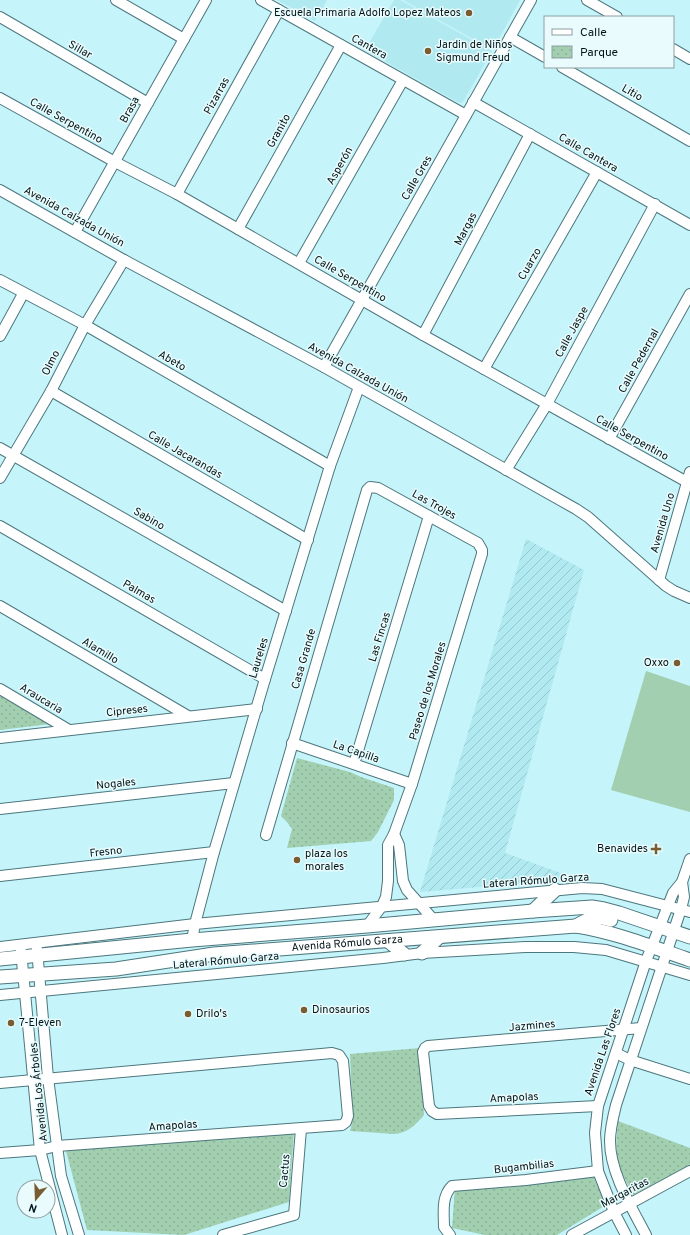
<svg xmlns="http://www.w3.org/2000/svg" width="690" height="1235" font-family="Overpass,sans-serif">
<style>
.built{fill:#b1e9f1}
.industrial{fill:url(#industrial-furrows)}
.green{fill:#a1cfaf}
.park{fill:url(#park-dots)}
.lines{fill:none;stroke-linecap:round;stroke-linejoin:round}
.minor-casing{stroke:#4c777d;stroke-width:12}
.major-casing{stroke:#4c777d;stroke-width:15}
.minor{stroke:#fff;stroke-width:10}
.major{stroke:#fff;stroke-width:13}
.poi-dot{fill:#795c2f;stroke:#e9fbfd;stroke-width:1.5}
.labels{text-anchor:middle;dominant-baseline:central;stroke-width:3;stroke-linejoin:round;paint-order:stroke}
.poi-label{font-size:11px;fill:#041517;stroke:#e9fbfd;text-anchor:start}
.street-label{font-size:11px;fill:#041517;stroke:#e9fbfd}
</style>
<defs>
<pattern id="industrial-furrows" width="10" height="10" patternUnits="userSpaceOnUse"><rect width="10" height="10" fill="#b1e9f1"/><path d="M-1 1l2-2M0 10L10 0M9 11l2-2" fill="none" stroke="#97c7ce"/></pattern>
<pattern id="park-dots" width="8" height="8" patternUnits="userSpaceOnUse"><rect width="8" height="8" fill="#a1cfaf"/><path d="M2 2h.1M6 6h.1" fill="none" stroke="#89b196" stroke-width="1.8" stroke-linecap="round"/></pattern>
</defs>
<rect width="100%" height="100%" fill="#c5f4fa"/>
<g class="built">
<path d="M 277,0 L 327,0 L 315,21 Z"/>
<path d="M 394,0 L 400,0 L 492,51 L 463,102 L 459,103 L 365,50 Z"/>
<path d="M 403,0 L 520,0 L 493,50 Z"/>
</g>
<path class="industrial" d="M 526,539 L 584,570 L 505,853 L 577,879 L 420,892 Z"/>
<path class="green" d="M 646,671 L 690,686 L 690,812 L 611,790 Z"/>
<g class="park">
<path d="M 0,693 L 50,724 L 0,730 Z"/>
<path d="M 297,758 L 350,772 L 361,777 L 394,788 L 394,800 L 378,832 L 371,841 L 287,848 L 292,829 L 287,822 L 281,816 Z"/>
<path d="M 420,1048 L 424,1115 C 415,1125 408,1133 394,1134 L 350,1131 L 353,1120 L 350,1054 Z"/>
<path d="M 618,1121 L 690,1148 L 690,1165 L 633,1195 C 628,1184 621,1174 618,1162 C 615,1149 617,1134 618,1121 Z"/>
<path d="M 294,1131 L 289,1202 L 184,1235 L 87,1230 L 66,1151 Z"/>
<path d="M 593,1176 L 606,1205 L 557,1235 L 485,1235 L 452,1228 L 455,1188 L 513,1187 Z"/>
</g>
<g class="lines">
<defs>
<g id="minor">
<path d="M 116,0 L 184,39"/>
<path d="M 261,0 L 466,115"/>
<path d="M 587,0 L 617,17"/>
<path d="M 0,17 L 148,103"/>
<path d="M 510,37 L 545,57"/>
<path d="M 673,49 L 690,59"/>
<path d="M 562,67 L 690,141"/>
<path d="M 0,98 L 115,162 L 177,194 L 423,335 L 687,482"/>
<path d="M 473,102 L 690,225"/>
<path d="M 0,190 L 124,260 L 324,367 L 576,509 L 588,517 L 666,586 L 674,591 L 690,598"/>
<path d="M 177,194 L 279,10"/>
<path d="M 238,229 L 341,45"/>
<path d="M 75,232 L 206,0"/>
<path d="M 299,263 L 403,80"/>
<path d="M 0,280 L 85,325 L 330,466"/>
<path d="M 423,335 L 530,134"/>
<path d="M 0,336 L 23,294"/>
<path d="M 324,367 L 531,0"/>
<path d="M 484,369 L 597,172"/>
<path d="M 51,391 L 308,540"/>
<path d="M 609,439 L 690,294"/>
<path d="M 0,448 L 286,611"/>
<path d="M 506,470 L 547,404 L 655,204"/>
<path d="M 0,478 L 51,391 L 85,325 L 124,260"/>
<path d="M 0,526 L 265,679"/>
<path d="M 659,580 L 690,472"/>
<path d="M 0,606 L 188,716"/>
<path d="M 0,689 L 69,730"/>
<path d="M 0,738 L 257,709"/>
<path d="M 292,743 L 412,784"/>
<path d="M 354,764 L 429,516"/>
<path d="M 0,809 L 234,783"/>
<path d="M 394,834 L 399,845 L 403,881 L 407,890 L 433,919"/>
<path d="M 266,835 L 367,490 L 370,487 L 378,488 L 478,543 L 482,550 L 482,554 L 412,784 L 394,834 L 388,845 L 388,881 L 386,897 L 382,906 L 367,926"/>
<path d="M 0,876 L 214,852"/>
<path d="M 192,940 L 195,924 L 214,852 L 265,679 L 330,466 L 359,387"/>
<path d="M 0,947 L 195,924 L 582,888 L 602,889 L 690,912"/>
<path d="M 37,949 L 48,1078 L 61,1176 L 79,1235"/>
<path d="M 21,951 L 40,1150 L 62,1235"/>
<path d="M 0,995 L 383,958 L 422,953 L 525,947 L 574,947 L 606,950 L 690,975"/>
<path d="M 616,1053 L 630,1060 L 690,1079"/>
<path d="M 0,1083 L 332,1053 L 339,1055 L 343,1061 L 348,1116 L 346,1122 L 342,1125 L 57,1146 L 40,1150 L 0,1153"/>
<path d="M 598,1106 L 437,1114 L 432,1111 L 429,1106 L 423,1052 L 425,1048 L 428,1046 L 641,1028"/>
<path d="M 223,1235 L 294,1215 L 301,1129"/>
<path d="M 450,1235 L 444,1227 C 444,1213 441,1197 452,1186 L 526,1180 L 598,1171"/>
<path d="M 572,1235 L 690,1171"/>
<path d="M 626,1235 L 614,1212 L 598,1171 L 595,1133 L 598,1106 L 646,961 L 673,893 L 682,882 L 690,859"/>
<path d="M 646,1235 C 632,1208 610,1173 610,1141 C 610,1129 613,1117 616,1105 L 681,909 L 684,897 L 682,882"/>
</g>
<g id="major">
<path d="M 533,911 L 555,890"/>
<path d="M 576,926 C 590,918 594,915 611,920"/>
<path d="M 388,941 L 404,954"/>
<path d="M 422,953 L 438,938"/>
<path d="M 0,959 L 192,940 L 367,926 L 533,911 L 592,907 L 604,909 L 619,913 L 690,937"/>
<path id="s1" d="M 0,977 L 116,969 L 214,954 L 576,926 C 615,932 652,947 690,960"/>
</g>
</defs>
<use href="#minor" class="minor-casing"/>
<use href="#major" class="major-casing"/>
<use href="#minor" class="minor"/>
<use href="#major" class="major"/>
</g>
<g class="poi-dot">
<circle cx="469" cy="13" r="4"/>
<circle cx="428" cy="51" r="4"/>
<circle cx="677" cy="663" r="4"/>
<path d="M654 843h4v4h4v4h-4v4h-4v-4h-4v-4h4z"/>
<circle cx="297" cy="860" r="4"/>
<circle cx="304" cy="1010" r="4"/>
<circle cx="188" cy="1014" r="4"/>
<circle cx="11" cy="1023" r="4"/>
</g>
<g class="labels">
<g class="poi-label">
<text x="461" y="13" text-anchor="end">Escuela Primaria Adolfo Lopez Mateos</text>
<text x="436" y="45">Jardin de Niños<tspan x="436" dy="13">Sigmund Freud</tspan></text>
<text x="669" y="663" text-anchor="end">Oxxo</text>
<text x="648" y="849" text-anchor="end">Benavides</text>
<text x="305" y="854">plaza los<tspan x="305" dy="13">morales</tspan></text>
<text x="312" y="1010">Dinosaurios</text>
<text x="196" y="1014">Drilo's</text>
<text x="19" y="1023">7-Eleven</text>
</g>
<g class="street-label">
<text transform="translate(369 47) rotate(29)">Cantera</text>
<text transform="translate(80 50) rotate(30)">Sillar</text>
<text transform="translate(632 93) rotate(30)">Litio</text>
<text transform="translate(217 96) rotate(-61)">Pizarras</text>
<text transform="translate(130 110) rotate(-61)">Brasa</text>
<text transform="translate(66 121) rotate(29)">Calle Serpentino</text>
<text transform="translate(279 131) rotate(-61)">Granito</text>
<text transform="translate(588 153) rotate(30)">Calle Cantera</text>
<text transform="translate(340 166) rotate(-61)">Asperón</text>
<text transform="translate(417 178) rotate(-60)">Calle Gres</text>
<text transform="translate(74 217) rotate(29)">Avenida Calzada Unión</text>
<text transform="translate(466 229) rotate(-62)">Margas</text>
<text transform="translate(530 264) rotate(-60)">Cuarzo</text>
<text transform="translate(350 279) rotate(30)">Calle Serpentino</text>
<text transform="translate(572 332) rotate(-61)">Calle Jaspe</text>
<text transform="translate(172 361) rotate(30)">Abeto</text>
<text transform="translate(639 361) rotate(-61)">Calle Pedernal</text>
<text transform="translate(51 363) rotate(-63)">Olmo</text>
<text transform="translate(358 373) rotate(29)">Avenida Calzada Unión</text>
<text transform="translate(632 438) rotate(29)">Calle Serpentino</text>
<text transform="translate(185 455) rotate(30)">Calle Jacarandas</text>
<text transform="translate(434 505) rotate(29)">Las Trojes</text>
<text transform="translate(149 519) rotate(30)">Sabino</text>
<text transform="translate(663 523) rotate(-74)">Avenida Uno</text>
<text transform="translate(139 592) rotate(30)">Palmas</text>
<text transform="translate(380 637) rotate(-73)">Las Fincas</text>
<text transform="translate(100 651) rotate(31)">Alamillo</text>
<text transform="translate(259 658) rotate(-73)">Laureles</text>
<text transform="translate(304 659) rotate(-74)">Casa Grande</text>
<text transform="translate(428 691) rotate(-73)">Paseo de los Morales</text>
<text transform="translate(41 699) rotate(31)">Araucaria</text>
<text transform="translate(127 711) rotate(-6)">Cipreses</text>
<text transform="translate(356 752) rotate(19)">La Capilla</text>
<text transform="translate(116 784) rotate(-6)">Nogales</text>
<text transform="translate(106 852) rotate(-6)">Fresno</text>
<text transform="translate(536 881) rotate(-4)">Lateral Rómulo Garza</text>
<text stroke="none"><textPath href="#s1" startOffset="349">Avenida Rómulo Garza</textPath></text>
<text transform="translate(226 961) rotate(-5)">Lateral Rómulo Garza</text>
<text transform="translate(532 1026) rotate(-5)">Jazmines</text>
<text transform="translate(603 1052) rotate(-71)">Avenida Las Flores</text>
<text transform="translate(39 1092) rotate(-96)">Avenida Los Árboles</text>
<text transform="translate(514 1098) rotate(-3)">Amapolas</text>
<text transform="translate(173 1126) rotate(-4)">Amapolas</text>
<text transform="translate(524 1167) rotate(-6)">Bugambilias</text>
<text transform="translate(285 1171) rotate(-85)">Cactus</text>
<text transform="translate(625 1193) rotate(-28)">Margaritas</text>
</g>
</g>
<rect x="544" y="16" width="130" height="52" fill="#e9fbfd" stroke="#8d9fa1"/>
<rect x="552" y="29" width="20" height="6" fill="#ffffff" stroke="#8d9fa1"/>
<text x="580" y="36" font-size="12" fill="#041517">Calle</text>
<rect x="552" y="46" width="20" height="12" fill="url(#park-dots)" stroke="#8d9fa1"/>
<text x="580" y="56" font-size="12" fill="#041517">Parque</text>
<g transform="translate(36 1199) rotate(199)"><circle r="19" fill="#e9fbfd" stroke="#8d9fa1"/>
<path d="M0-3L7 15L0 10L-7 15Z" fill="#795c2f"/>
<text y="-6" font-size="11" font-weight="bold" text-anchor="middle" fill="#041517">N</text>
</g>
</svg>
